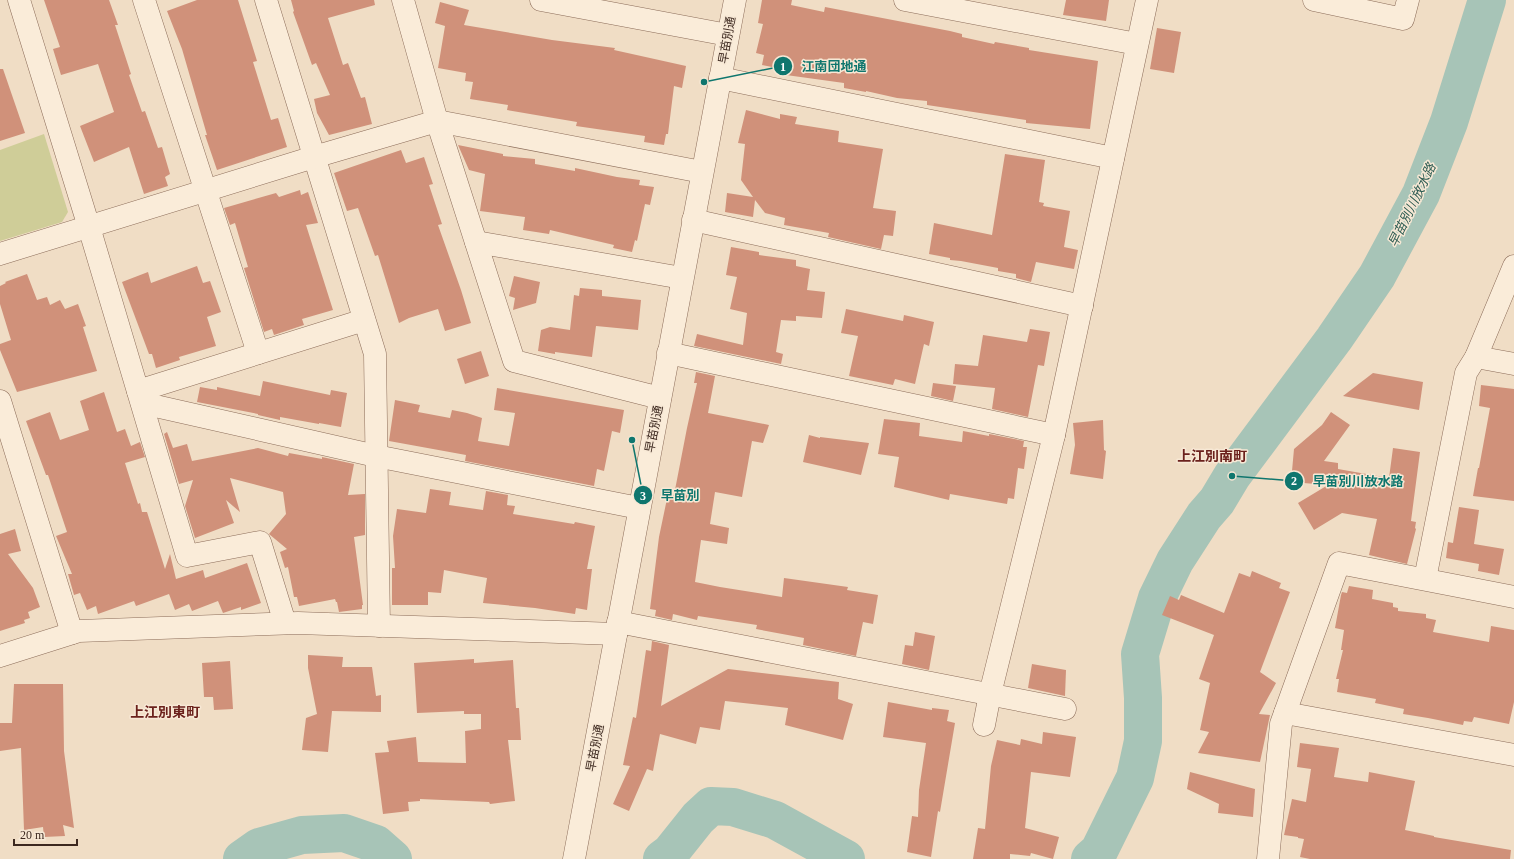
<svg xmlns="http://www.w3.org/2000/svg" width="1514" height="859" font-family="'Times New Roman','Noto Sans JP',serif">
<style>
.green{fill:#cfcd98}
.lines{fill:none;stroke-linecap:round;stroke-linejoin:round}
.river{stroke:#a7c4b7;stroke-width:38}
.building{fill:#d0917a}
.minor-casing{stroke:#8c6d5a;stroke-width:23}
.tertiary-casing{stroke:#8c6d5a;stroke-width:23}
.minor{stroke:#faecd9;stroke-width:22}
.tertiary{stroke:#faecd9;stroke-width:22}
.labels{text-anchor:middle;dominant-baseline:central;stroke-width:3;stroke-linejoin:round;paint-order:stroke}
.street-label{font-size:12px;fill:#3c281f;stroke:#f7e8d5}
.water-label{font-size:13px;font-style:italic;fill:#2d5c52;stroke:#f7e8d5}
.quarter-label{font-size:14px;font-weight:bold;fill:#6b211c;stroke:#f7e8d5}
.leader{fill:none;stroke:#0f766e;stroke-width:1.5}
.callout-dot{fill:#0f766e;stroke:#f7e8d5;stroke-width:1.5}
.mark-label{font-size:12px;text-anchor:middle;font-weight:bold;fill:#fff}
.callout-label{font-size:13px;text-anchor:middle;font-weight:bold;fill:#0f766e;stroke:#f7e8d5;stroke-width:3;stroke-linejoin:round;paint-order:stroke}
</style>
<rect width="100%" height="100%" fill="#f0ddc5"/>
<path class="green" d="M 44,134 L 68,212 L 62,222 L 0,241 L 0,150 Z"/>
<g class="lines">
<g class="river">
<path d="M 242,859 L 259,847 L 302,835 L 344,833 L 376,844 L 393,859"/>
<path d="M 662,859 L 670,853 L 698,818 L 711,806 L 733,807 L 775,820 L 846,859"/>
<path d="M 1090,859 L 1099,851 L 1135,778 L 1143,741 L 1143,698 L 1140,654 L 1157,598 L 1175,561 L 1204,516 L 1217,501 L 1232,476 L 1334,339 L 1377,276 L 1421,194 L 1449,122 L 1487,0"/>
</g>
</g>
<g class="building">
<path d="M 44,0 L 109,0 L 118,25 L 115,25 L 131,74 L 129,75 L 142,112 L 145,111 L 158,148 L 162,147 L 170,174 L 165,177 L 168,186 L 144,194 L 129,147 L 94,162 L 80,126 L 114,112 L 98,64 L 61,75 L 53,49 L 60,47 Z"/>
<path d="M 197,0 L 238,0 L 257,61 L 253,62 L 271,120 L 278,118 L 287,147 L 217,170 L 205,135 L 207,135 L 182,49 L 167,11 Z"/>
<path d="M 291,0 L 374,0 L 375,5 L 328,18 L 343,65 L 348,63 L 361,98 L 365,97 L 372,124 L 329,135 L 317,113 L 314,99 L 330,95 L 316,63 L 312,65 L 293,12 L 294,11 Z"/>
<path d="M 762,0 L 792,0 L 791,5 L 824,12 L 825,7 L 950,31 L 962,34 L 962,37 L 994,44 L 995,42 L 1029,48 L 1029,50 L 1098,61 L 1090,129 L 1026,123 L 1026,120 L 927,105 L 927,101 L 897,98 L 866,91 L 866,92 L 844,88 L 844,83 L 786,75 L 787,70 L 762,65 L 764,55 L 756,53 L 763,24 L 758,23 Z"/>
<path d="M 1066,0 L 1109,0 L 1106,21 L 1063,15 Z"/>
<path d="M 440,2 L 469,10 L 464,25 L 552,40 L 615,48 L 614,50 L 686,66 L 682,88 L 674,86 L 668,134 L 666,134 L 664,145 L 644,142 L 645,136 L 576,126 L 577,122 L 507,110 L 508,105 L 470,99 L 473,82 L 465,81 L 466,73 L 438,68 L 445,26 L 435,23 Z"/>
<path d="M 1157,28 L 1181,32 L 1174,73 L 1150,69 Z"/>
<path d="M 0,69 L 3,69 L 25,133 L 0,141 Z"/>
<path d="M 746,110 L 780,119 L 780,114 L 797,117 L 795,124 L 839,131 L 838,142 L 883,149 L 873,208 L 896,211 L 893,236 L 884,235 L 881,249 L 828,237 L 829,233 L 784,225 L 785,218 L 765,213 L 755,200 L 753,217 L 725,212 L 727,193 L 753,197 L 741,180 L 745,144 L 738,143 Z"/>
<path d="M 458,145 L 503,154 L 503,156 L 535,159 L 535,164 L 575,171 L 575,168 L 617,177 L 640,180 L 639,185 L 654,187 L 650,205 L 645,204 L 637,241 L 635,240 L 632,252 L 613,248 L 614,245 L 550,230 L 549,234 L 523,230 L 525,217 L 480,211 L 485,174 L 469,170 Z"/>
<path d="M 401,150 L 406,163 L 424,157 L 433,184 L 429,185 L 442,224 L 438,225 L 461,290 L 471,323 L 445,331 L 438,309 L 409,318 L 399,323 L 378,255 L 375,256 L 358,208 L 347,211 L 334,173 Z"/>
<path d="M 1005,154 L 1045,160 L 1039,202 L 1044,203 L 1043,206 L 1070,211 L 1064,247 L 1078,250 L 1074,269 L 1036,262 L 1031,282 L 1016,278 L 1016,274 L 998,271 L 998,268 L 961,261 L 950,260 L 950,258 L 929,254 L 934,223 L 992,235 Z"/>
<path d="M 300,190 L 301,195 L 308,192 L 318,223 L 306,225 L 333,310 L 302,319 L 304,325 L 274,335 L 272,329 L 264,332 L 244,268 L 248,267 L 235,223 L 230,225 L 224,208 L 276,193 L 279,197 Z"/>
<path d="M 731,247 L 759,252 L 759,255 L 796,260 L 796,266 L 810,269 L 807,290 L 825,292 L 822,318 L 796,316 L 796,321 L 781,320 L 776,352 L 783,354 L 781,364 L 694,346 L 697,334 L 743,345 L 747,313 L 730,309 L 737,277 L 726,275 Z"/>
<path d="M 197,266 L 203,283 L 210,281 L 221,312 L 207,317 L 216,346 L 179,357 L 180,360 L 156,368 L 152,354 L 149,354 L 122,282 L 148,272 L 151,283 Z"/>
<path d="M 27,274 L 37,300 L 47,297 L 50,305 L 60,300 L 65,309 L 78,304 L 86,326 L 83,327 L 97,371 L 17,392 L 0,350 L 0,344 L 11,340 L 0,304 L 0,286 L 6,283 L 5,282 Z"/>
<path d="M 514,276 L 540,282 L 536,303 L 513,310 L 515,298 L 509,296 Z"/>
<path d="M 580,288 L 602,290 L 602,296 L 641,300 L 638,330 L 596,326 L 592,357 L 555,352 L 555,354 L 538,351 L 541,330 L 550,327 L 570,330 L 574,295 L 579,296 Z"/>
<path d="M 846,309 L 903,321 L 904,315 L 934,322 L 929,346 L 924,344 L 915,384 L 895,379 L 893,385 L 849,376 L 858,336 L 841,333 Z"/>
<path d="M 1030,329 L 1050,332 L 1044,366 L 1038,365 L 1028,417 L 992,409 L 995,388 L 953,384 L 955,364 L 978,366 L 983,335 L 1027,342 Z"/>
<path d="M 481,351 L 489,376 L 465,384 L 457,359 Z"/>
<path d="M 696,372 L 715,376 L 708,413 L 769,425 L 763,443 L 752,441 L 742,497 L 715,492 L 710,524 L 729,528 L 727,544 L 701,540 L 695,582 L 720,587 L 782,597 L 784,578 L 848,587 L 847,590 L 878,595 L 873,624 L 863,622 L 856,656 L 803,645 L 804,638 L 756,629 L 757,625 L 698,616 L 697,620 L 673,614 L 672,620 L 655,616 L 656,610 L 650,609 L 659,537 L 668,494 L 674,495 L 687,428 L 697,383 L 694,383 Z"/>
<path d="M 1373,373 L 1423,382 L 1419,410 L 1343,396 Z"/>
<path d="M 263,381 L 330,395 L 331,390 L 347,393 L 341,427 L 319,423 L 319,424 L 280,417 L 280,420 L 258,415 L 258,414 L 197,402 L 200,387 L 217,390 L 217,387 L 260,396 Z"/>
<path d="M 933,383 L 956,386 L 953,401 L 931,396 Z"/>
<path d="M 1481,385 L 1514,389 L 1514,501 L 1473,496 L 1478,468 L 1479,468 L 1490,408 L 1479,406 Z"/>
<path d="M 497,388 L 624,410 L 620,433 L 612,431 L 604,471 L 597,469 L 594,486 L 465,461 L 466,455 L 389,441 L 395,400 L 420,405 L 418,412 L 450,418 L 452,410 L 467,413 L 482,418 L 478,441 L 509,446 L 515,413 L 494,410 Z"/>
<path d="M 104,392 L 117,432 L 125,429 L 131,446 L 140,442 L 145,457 L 125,463 L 138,504 L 140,503 L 142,512 L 147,512 L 165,569 L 170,554 L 176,579 L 203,570 L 205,578 L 247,563 L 261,603 L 241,610 L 241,607 L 223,613 L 218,601 L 192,611 L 189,604 L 175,610 L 169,594 L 136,606 L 134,601 L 98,614 L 96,606 L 87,610 L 80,593 L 74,595 L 68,574 L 72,574 L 56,536 L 67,532 L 48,475 L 46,475 L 26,421 L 50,412 L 60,440 L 89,430 L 80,401 Z"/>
<path d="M 1331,412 L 1350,425 L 1324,461 L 1338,463 L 1338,469 L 1389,478 L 1393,448 L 1420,452 L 1411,521 L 1416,522 L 1415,528 L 1416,529 L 1407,564 L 1369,555 L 1377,519 L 1342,513 L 1314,530 L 1298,503 L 1328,485 L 1291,482 L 1294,449 L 1322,425 Z"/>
<path d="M 884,419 L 920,423 L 919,436 L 962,442 L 963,431 L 989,436 L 989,434 L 1024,441 L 1023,447 L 1027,447 L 1024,469 L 1018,468 L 1014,499 L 1008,498 L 1007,504 L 950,494 L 949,500 L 894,487 L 899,457 L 878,454 Z"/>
<path d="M 1103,420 L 1104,450 L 1106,451 L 1103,479 L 1070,474 L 1075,445 L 1073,423 Z"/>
<path d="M 167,432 L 173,448 L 187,444 L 192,461 L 258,448 L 288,456 L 289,453 L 322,459 L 322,457 L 354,464 L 348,495 L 365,494 L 365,535 L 354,537 L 363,605 L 362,605 L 362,609 L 339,612 L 337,602 L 336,602 L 335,599 L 299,606 L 297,597 L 294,597 L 288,567 L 285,568 L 280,552 L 287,549 L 269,534 L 286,514 L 283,492 L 230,478 L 240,512 L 226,500 L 234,523 L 195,538 L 185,506 L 193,480 L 179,484 L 164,434 Z"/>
<path d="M 809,435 L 820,438 L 820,437 L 869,443 L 861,475 L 803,462 Z"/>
<path d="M 430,489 L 451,492 L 449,505 L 483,510 L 486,491 L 508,495 L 507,505 L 515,506 L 513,514 L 574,524 L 575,522 L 595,526 L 587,569 L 592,569 L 587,610 L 576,608 L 575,614 L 535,608 L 483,603 L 487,578 L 444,570 L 441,593 L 428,592 L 428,605 L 392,605 L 392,568 L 395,568 L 393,536 L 397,509 L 426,513 Z"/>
<path d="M 1459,507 L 1479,510 L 1474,544 L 1504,549 L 1499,575 L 1478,571 L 1479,564 L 1446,558 L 1448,542 L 1453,543 Z"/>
<path d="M 15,529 L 21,551 L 8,554 L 33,588 L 40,607 L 28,612 L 30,618 L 24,620 L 25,623 L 0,631 L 0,534 Z"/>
<path d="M 1252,571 L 1281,583 L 1279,588 L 1290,592 L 1260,672 L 1276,683 L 1259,714 L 1270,715 L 1260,762 L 1198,753 L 1209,732 L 1200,730 L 1210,683 L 1199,679 L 1214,635 L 1162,615 L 1170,596 L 1179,600 L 1181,595 L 1224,613 L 1239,573 L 1250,577 Z"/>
<path d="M 1349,586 L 1373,590 L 1372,599 L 1393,603 L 1393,607 L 1398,608 L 1398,611 L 1426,614 L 1426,618 L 1436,620 L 1433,632 L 1489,642 L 1491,626 L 1514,630 L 1514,702 L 1509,724 L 1474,717 L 1472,722 L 1464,721 L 1463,725 L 1428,718 L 1403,714 L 1404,709 L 1375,703 L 1376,699 L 1337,692 L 1339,679 L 1336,679 L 1343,650 L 1341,650 L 1344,630 L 1335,628 L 1341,595 L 1342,592 L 1347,593 Z"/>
<path d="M 915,632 L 935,636 L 929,670 L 902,664 L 905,645 L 913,646 Z"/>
<path d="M 652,641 L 669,645 L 661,706 L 728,669 L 839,682 L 838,699 L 853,704 L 843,740 L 785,725 L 788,708 L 725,701 L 720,730 L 700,727 L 696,744 L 660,734 L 653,771 L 647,769 L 629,811 L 613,804 L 630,766 L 623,765 L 633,717 L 636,718 L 646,650 L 651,651 Z"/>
<path d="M 308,655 L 343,657 L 342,667 L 372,667 L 376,696 L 381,695 L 381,712 L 332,711 L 328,752 L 302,750 L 306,718 L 317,714 L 308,668 Z"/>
<path d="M 474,659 L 474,663 L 513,660 L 516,708 L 519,708 L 521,740 L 508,740 L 515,801 L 490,804 L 489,802 L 420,799 L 420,801 L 408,802 L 409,811 L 383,814 L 375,753 L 389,752 L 387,741 L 416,737 L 418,762 L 466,763 L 465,731 L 481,729 L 481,714 L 464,714 L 464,711 L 417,713 L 414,663 Z"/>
<path d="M 230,661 L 233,709 L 214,710 L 213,697 L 204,697 L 202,663 Z"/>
<path d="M 1032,664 L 1066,670 L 1065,696 L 1028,688 Z"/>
<path d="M 14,684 L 63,684 L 64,751 L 74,828 L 63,825 L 65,836 L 44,837 L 43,827 L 24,830 L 21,748 L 0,751 L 0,723 L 12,723 Z"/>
<path d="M 888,702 L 932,710 L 932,708 L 949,710 L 947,721 L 955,723 L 940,812 L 938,811 L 931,857 L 907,852 L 912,816 L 918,817 L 919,790 L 926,743 L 883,737 Z"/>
<path d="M 1043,732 L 1076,737 L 1070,777 L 1031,772 L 1025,828 L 1059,837 L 1053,859 L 1031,853 L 1030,856 L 1010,854 L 1010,859 L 973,859 L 978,828 L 985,829 L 991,766 L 997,740 L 1020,745 L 1021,739 L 1042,744 Z"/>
<path d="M 1300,743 L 1339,748 L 1334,777 L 1368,782 L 1369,772 L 1415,781 L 1405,830 L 1434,836 L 1434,837 L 1511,850 L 1510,859 L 1310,859 L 1300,857 L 1304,839 L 1298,838 L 1298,837 L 1284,835 L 1292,799 L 1306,802 L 1311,769 L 1297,767 Z"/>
<path d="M 1190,772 L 1255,789 L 1253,817 L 1218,813 L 1219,804 L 1187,789 Z"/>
</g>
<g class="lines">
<defs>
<g id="minor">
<path d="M 19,0 L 89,227 L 187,556 L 260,542 L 285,623"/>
<path d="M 144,0 L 258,353"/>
<path d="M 266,0 L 375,354 L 379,626"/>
<path d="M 403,0 L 437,121 L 514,361 L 660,398"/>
<path d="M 541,0 L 728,35"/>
<path d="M 905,0 L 1137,44"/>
<path d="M 1314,0 L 1403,19 L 1408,0"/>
<path d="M 720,78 L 1113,158"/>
<path d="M 693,220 L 1082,306"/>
<path d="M 476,242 L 682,278"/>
<path d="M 0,254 L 314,157 L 437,121 L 702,172"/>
<path d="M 668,353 L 1054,435"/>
<path d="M 1476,357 L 1514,364"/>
<path d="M 138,391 L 364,320"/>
<path d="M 0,401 L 72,633"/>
<path d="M 142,403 L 376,456 L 639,508"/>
<path d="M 1425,579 L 1466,373 L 1476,357 L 1514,266"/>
<path d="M 618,622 L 1065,709"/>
<path d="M 0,656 L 79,631 L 298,623 L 616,634"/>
<path d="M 1285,713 L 1514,755"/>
<path d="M 984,725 L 990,694 L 1054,435 L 1147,0"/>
<path d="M 1268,859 L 1281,724 L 1339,563 L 1514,597"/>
</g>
<path id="tertiary" d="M 574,859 L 735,0"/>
</defs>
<use href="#minor" class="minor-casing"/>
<use href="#tertiary" class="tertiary-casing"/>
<use href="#minor" class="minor"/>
<use href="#tertiary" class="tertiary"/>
</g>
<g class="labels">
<g class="street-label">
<text transform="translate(727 40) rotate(-80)">早苗別通</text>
<text transform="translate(654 429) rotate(-79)">早苗別通</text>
<text transform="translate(595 748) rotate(-79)">早苗別通</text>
</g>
<g class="water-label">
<text transform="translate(1412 205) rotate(-64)">早苗別川放水路</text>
</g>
<g class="quarter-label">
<text x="1212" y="456">上江別南町</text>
<text x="165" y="712">上江別東町</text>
</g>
</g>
<path class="leader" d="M704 82L783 66M1232 476L1294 481M632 440L643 495"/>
<g class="callout-dot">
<circle cx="704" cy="82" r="4"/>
<circle cx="1232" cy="476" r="4"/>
<circle cx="632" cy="440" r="4"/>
<circle cx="783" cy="66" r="10"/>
<circle cx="1294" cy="481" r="10"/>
<circle cx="643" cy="495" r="10"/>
</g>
<g class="mark-label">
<text x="783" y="71">1</text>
<text x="1294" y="485">2</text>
<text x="643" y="500">3</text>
</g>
<g class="callout-label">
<text x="834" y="71">江南団地通</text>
<text x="1358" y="486">早苗別川放水路</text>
<text x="680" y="500">早苗別</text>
</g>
<path d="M14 839v6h63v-6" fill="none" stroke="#3c281f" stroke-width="2"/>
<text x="20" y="839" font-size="12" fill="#3c281f" stroke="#f7e8d5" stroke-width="3" paint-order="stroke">20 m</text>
</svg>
